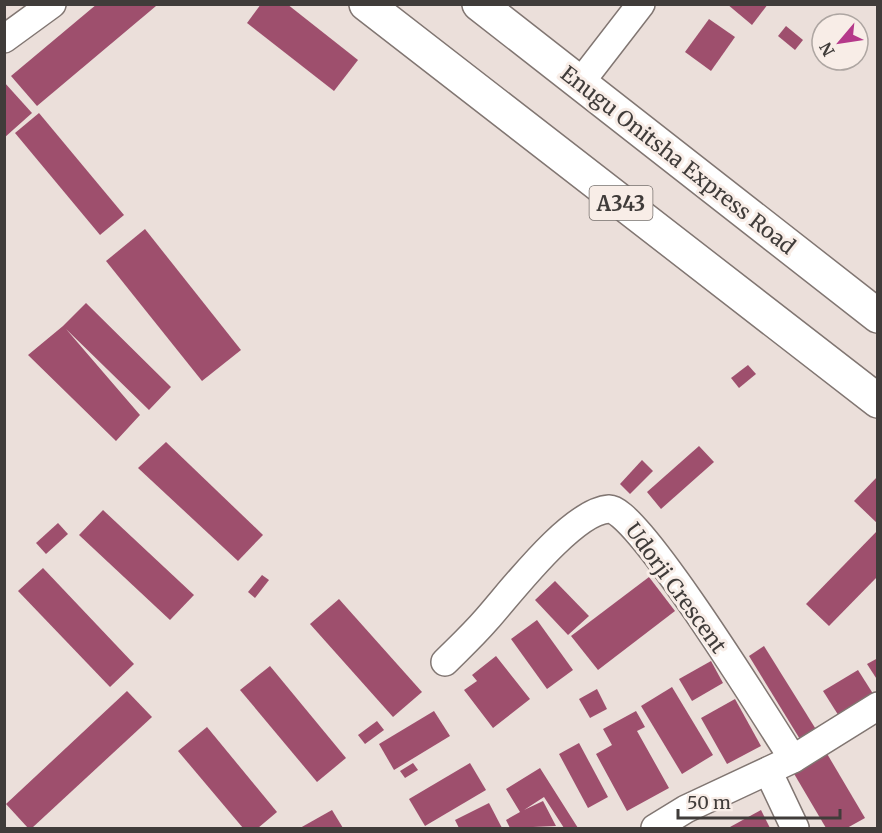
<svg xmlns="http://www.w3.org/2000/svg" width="882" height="833" font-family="Merriweather,serif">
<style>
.building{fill:#9e4f6d}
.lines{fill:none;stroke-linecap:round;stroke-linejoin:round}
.minor-casing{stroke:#817672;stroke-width:30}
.highway-casing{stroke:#817672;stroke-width:36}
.minor{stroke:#fff;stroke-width:27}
.highway{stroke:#fff;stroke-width:33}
.labels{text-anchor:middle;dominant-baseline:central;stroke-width:6;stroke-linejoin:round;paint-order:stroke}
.shield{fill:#f8ede7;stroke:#77716e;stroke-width:1.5}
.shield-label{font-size:20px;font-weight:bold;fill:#403c3a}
.street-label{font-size:21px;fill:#403c3a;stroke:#f8ede7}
</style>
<rect width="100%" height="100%" fill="#ebdfda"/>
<g class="building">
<path d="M 97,4 L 156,6 L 37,106 L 11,76 Z"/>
<path d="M 261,4 L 287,4 L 358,60 L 334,91 L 247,23 Z"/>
<path d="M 727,4 L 768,4 L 752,25 Z"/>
<path d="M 709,19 L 735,37 L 711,71 L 685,52 Z"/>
<path d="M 786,26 L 803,40 L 795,50 L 778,36 Z"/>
<path d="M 4,82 L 32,113 L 4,138 Z"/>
<path d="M 39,113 L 124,215 L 100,235 L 15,133 Z"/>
<path d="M 145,229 L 241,350 L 202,381 L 106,261 Z"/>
<path d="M 86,303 L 171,387 L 149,410 L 66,329 L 140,415 L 116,441 L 28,355 L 63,326 Z"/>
<path d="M 748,365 L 756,374 L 739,388 L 731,378 Z"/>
<path d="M 166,442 L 263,535 L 238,561 L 138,468 Z"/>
<path d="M 699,446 L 714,462 L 661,509 L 647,492 Z"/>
<path d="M 642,460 L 653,471 L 630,494 L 620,484 Z"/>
<path d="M 878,476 L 878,524 L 854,501 Z"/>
<path d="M 103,510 L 194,595 L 170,620 L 79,535 Z"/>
<path d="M 58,523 L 68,534 L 46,554 L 36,543 Z"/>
<path d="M 878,530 L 878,576 L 829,626 L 806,604 Z"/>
<path d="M 43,568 L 134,664 L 110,687 L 18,591 Z"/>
<path d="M 262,575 L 269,580 L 255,598 L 248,592 Z"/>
<path d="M 649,577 L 675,611 L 598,670 L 571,636 Z"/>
<path d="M 555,581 L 589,616 L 568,635 L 535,600 Z"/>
<path d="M 339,599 L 422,692 L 393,717 L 310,624 Z"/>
<path d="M 537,620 L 573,670 L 547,689 L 511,639 Z"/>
<path d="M 764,646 L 822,739 L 806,749 L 749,656 Z"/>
<path d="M 496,656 L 530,699 L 493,728 L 464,690 L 477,681 L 472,675 Z"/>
<path d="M 878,658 L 878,681 L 867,664 Z"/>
<path d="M 711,661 L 723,683 L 692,701 L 679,679 Z"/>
<path d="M 270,666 L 346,758 L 317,782 L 240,690 Z"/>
<path d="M 858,670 L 877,700 L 842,721 L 823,691 Z"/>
<path d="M 672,687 L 713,755 L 682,774 L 641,706 Z"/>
<path d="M 597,689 L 607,709 L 590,718 L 579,699 Z"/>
<path d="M 127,691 L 152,717 L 32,828 L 28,828 L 6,804 Z"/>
<path d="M 735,699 L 761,746 L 727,764 L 701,718 Z"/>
<path d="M 434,711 L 450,736 L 394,770 L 379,744 Z"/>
<path d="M 636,711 L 645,727 L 637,731 L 669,788 L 627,811 L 596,754 L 612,745 L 603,729 Z"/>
<path d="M 377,721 L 384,730 L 365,744 L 358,735 Z"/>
<path d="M 207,727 L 277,812 L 258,828 L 243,828 L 178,751 Z"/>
<path d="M 579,743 L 608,797 L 588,808 L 559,754 Z"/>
<path d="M 826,752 L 865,818 L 847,828 L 826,828 L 793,772 Z"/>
<path d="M 413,763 L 418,770 L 405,778 L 400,771 Z"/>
<path d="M 470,763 L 486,790 L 425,826 L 409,799 Z"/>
<path d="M 540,768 L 578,828 L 564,828 L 544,797 L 524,810 L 543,801 L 556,826 L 510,828 L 506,820 L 520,812 L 506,789 Z"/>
<path d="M 489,803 L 502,828 L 459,828 L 455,820 Z"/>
<path d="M 332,810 L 343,828 L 300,828 Z"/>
<path d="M 761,810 L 770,828 L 731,828 L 730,827 Z"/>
</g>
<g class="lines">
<defs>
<g id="minor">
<path d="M 4,39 L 52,4"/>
<path d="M 580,83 L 641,4"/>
<path d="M 445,662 C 459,648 473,635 486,620 C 510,593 572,511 609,509 C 637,507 771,725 793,759"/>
<path d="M 768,771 L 795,828"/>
<path d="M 655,828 L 686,809 L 793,759 L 878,706"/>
</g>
<g id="highway">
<path d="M 366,4 L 878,401"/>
<path d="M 479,4 L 878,316"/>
</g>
</defs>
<use href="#minor" class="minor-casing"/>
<use href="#highway" class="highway-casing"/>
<use href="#minor" class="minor"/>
<use href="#highway" class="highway"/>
</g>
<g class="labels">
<rect class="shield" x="589.5" y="186" width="63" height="34" rx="4.5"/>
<g class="shield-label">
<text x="621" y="203">A343</text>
</g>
<g class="street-label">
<text transform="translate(678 160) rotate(38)">Enugu Onitsha Express Road</text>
<text transform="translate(676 588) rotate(54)">Udorji Crescent</text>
</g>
</g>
<rect width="882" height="833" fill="none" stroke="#403c3a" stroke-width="12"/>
<g transform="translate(840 42) rotate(241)"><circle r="28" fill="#f8ede7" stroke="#aea6a2" stroke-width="1.5"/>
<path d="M0-4.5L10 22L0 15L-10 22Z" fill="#b5398a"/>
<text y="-9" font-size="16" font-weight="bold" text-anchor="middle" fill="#403c3a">N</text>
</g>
<path d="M678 809v9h162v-9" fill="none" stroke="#403c3a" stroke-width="3"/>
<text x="687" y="809" font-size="18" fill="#403c3a" stroke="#f8ede7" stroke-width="4.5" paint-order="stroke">50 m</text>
</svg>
